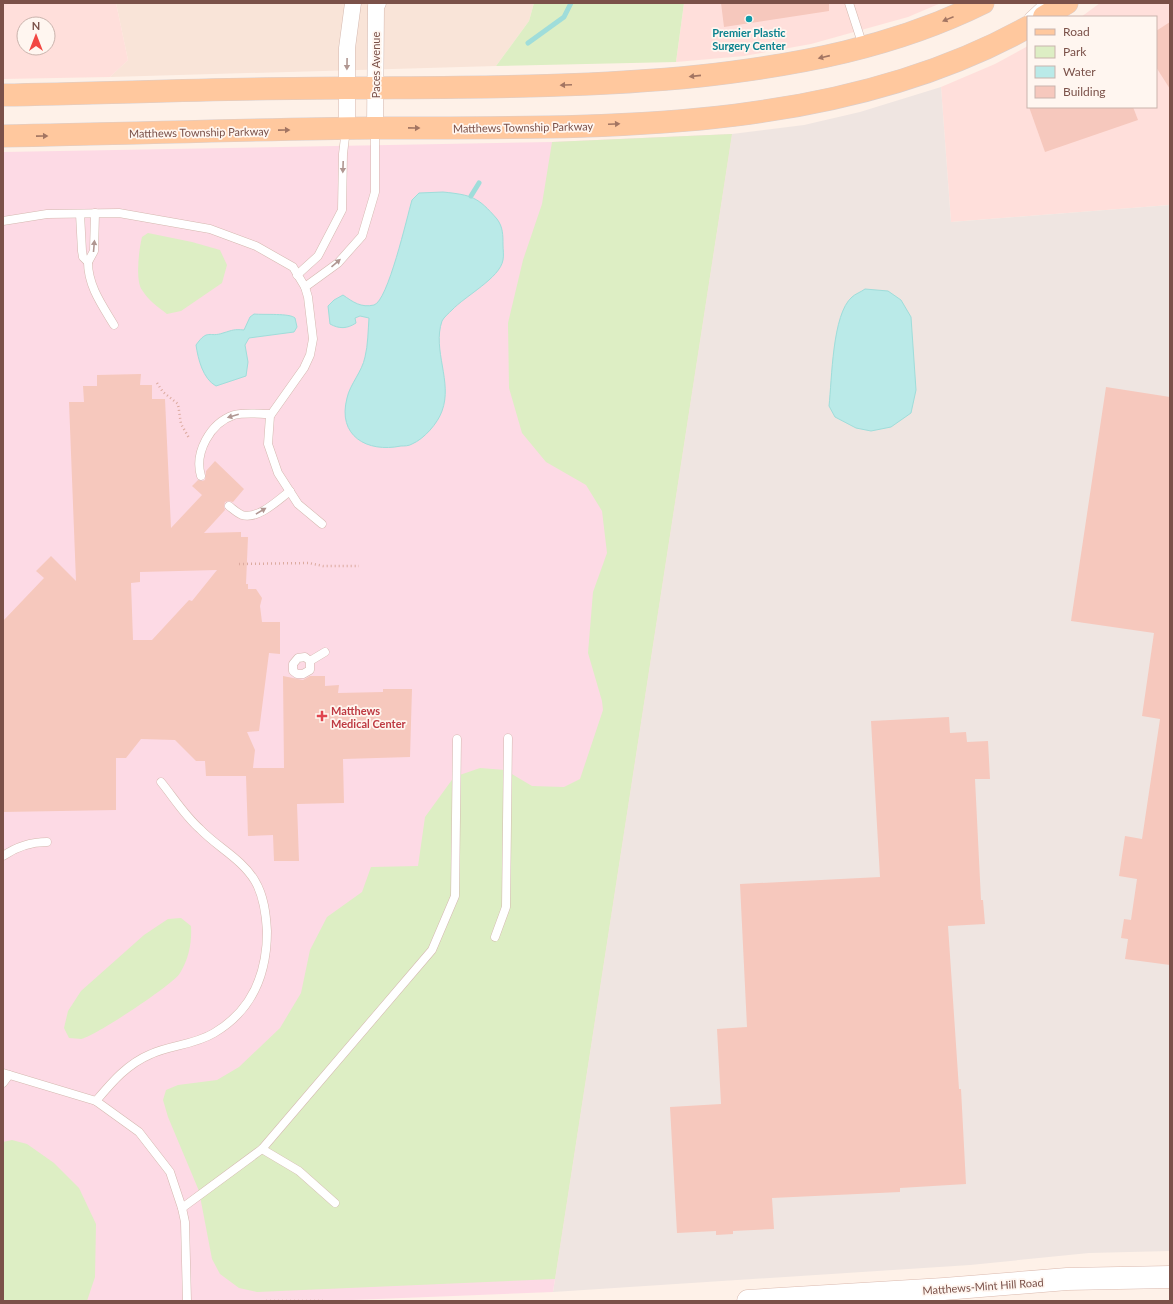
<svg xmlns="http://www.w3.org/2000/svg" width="1173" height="1304" font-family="Lato,sans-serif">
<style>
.residential{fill:#f9e4d8}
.commercial{fill:#ffdfdb;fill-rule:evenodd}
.industrial{fill:#efe5e1}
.medical{fill:#fddae5}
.green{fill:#ddeec4}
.water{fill:#baeae8;stroke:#9fddda}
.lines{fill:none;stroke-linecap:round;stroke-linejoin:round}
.stream{stroke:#9fddda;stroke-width:5}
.building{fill:#f6c8bd;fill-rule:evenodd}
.lane-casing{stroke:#d4b8af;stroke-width:9}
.street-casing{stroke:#d4b8af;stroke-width:17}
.secondary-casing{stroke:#dab9ae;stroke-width:23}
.primary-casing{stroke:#dacecc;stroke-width:23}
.path{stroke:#dcaa9f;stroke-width:2.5;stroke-dasharray:1 3;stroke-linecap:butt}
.lane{stroke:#fff;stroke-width:8}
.street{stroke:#fff;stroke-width:16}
.secondary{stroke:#fff;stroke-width:22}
.primary{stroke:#ffc89e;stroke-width:22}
.oneway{fill:#a37562}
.oneway2{fill:#b09792}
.culture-dot{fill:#0f9aa8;stroke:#fff6f0;stroke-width:1.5}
.health-dot{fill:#e0444e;stroke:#fff6f0;stroke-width:1.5}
.labels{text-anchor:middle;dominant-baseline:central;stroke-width:3.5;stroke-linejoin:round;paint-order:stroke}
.culture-label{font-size:11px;font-weight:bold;fill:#0d838f;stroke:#fff6f0}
.street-label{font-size:11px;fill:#7b5149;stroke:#fff6f0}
.health-label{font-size:11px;font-weight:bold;fill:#be3a42;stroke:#fff6f0;text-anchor:start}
</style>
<rect width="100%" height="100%" fill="#fef1e8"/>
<path class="residential" d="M 116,3 L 534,3 L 529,21 L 496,66 L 110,77 L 128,60 Z"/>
<g class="commercial">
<path d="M 3,3 L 116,3 L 128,60 L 110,77 L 3,79 ZM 24,24 L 48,24 L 48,48 L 24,48 Z"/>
<path d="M 684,3 L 941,3 L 908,17 L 811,44 L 744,56 L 676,62 Z"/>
<path d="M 1100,3 L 1170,3 L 1170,205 L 951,222 L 941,87 L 995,64 L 1028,46 L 1028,107 L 1156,107 L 1156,17 L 1081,17 Z"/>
</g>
<path class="industrial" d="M 941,87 L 951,222 L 1170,205 L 1170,1251 L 1089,1253 L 970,1265 L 553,1292 L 732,134 L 804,125 L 860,112 Z"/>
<path class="medical" d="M 732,134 L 553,1292 L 327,1301 L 3,1301 L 3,152 L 552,142 Z"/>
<g class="green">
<path d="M 534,3 L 684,3 L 676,62 L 496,66 L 529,21 Z"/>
<path d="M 732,134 L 555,1279 L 257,1292 L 239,1288 L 220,1274 L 212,1259 L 199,1191 L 168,1117 L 163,1100 L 166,1090 L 178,1085 L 217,1080 L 239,1067 L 280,1028 L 301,993 L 310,950 L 327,917 L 362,892 L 371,867 L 418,866 L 425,817 L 454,777 L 480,768 L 505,770 L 532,786 L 564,787 L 580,779 L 603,710 L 602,701 L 588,653 L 593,592 L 607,553 L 602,511 L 586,485 L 546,462 L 522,433 L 509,388 L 508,323 L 523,260 L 542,204 L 552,142 Z"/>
<path d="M 148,233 L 192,242 L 220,250 L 227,265 L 222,283 L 181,311 L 167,314 C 158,307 148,300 142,290 C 135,280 139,249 142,237 Z"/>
<path d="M 181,918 L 191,926 C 192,942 189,959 180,973 C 174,984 94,1037 81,1039 C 78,1039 73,1038 69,1038 L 64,1028 L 68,1011 L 81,991 L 144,935 L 168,919 Z"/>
<path d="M 12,1140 L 27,1144 L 54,1163 L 79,1188 L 96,1224 L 95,1277 L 87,1301 L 3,1301 L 3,1142 Z"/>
</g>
<g class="water">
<path d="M 443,192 C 472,195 478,197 497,219 C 503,227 503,235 503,245 C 503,249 504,255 503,260 C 500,278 465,296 452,310 C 449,313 444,317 442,321 C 432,350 453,382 442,411 C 438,423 424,439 412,444 C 409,446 404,446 401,446 C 367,453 337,436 347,398 C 350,384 362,372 365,357 C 368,345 368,331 369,318 L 360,316 L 355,318 L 356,323 C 347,329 339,329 330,324 L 328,306 L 334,300 L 343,295 C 353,302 361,308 374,305 C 388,301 407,217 412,200 L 419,193 Z"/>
<path d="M 865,289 L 888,291 L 901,300 L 911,317 L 916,390 L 911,413 L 891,427 L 871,431 L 856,428 L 835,417 L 829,406 C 832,380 832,314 852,297 C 855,294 861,292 865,289 Z"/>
<path d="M 254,314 C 264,315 290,313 295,318 L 297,327 L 294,332 L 249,338 L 245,345 L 248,362 L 246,376 L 216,386 C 203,379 198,359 196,345 C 208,328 209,338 223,333 C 233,330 234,329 244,330 L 250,317 Z"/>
</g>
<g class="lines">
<g class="stream">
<path d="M 528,43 L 564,17 L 571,3"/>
<path d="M 471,196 L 479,183"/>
</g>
</g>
<g class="building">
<path d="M 721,3 L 829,3 L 829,11 L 724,27 Z"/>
<path d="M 1170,22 L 1170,89 L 1156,67 L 1156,31 Z"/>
<path d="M 1029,107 L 1133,107 L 1138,120 L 1045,152 Z"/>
<path d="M 141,374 L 140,385 L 152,385 L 152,399 L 165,399 L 171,528 L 202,495 L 192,486 L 198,480 L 202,481 L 205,480 L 206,471 L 215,461 L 244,489 L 233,502 L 229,501 L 225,502 L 224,506 L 225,510 L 204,533 L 241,532 L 241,537 L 248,537 L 246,584 L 248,584 L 248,589 L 256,589 L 262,598 L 260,606 L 262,622 L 280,622 L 280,654 L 269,653 L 259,731 L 247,732 L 255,750 L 253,768 L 284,768 L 283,676 L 303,680 L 310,676 L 325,676 L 325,686 L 339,685 L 338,693 L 383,692 L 383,689 L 412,689 L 410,757 L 343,759 L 344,803 L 297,804 L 299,861 L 274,861 L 273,835 L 248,836 L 246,776 L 206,776 L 205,761 L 196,761 L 175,740 L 141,739 L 126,758 L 116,758 L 116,810 L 3,812 L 3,621 L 44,578 L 36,571 L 51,556 L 76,581 L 69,402 L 84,402 L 83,386 L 97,386 L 97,375 ZM 217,570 L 192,601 L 189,600 L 152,640 L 133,640 L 131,583 L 140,582 L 140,572 Z"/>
<path d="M 1106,387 L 1170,397 L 1170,965 L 1125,959 L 1128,939 L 1121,938 L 1124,919 L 1131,920 L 1137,879 L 1119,876 L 1125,836 L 1142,839 L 1160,719 L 1142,716 L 1154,633 L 1071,621 Z"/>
<path d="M 949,717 L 950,733 L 966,732 L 967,742 L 988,741 L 990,779 L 975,779 L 981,900 L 983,900 L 985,924 L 948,926 L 959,1089 L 961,1089 L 966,1184 L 900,1188 L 900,1192 L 772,1198 L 774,1229 L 733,1231 L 733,1234 L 716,1235 L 716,1231 L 677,1233 L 670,1107 L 721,1104 L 717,1029 L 747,1027 L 740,884 L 880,877 L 871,721 Z"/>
</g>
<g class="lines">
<defs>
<g id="lane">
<path d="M 849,3 L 863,46"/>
<path d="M 1029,17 L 1044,3"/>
<path d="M 80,214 L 82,251 L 83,257 L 88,262 L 94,251 L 95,213"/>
<path d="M 3,221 L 47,214 L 119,213 L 210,229 L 256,246 L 293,267 L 305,287 L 308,297 L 313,339 L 310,355 L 304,368 L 270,416 L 268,444 L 278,473 L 298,504 L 322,524"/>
<path d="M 88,262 C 88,286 102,305 114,325"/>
<path d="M 297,275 L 318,256 L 342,210 L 343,154 L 346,129"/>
<path d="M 305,287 L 338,263 L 362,236 L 375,192 L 375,129"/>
<path d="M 201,476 C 194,453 210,423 234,415 C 244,412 260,414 271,414"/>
<path d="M 229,506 C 233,509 237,513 242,515 C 258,520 278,500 290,491"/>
<path d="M 310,661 L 310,670 L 303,674 L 297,674 L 293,671 L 293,664 L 298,658 L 305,657 L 310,661 L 325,652"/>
<path d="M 3,856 C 16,847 30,842 47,842"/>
<path d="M 495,937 L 506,907 L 508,738"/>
<path d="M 3,1073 L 96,1101 L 139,1132 L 170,1172 L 182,1208 L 185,1222 L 187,1301"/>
<path d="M 3,1083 L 9,1075"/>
<path d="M 96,1101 C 112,1082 127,1064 151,1054 C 171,1045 194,1045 214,1033 C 253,1010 267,974 267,931 C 266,914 264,896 255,881 C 242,859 217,847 200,829 C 185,816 174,798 161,782"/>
<path d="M 262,1149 L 299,1171 L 335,1203"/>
<path d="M 182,1208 L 262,1149 L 432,950 L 455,896 L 457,739"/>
</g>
<g id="street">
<path d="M 375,128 L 376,6 L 378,3"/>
<path d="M 347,129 L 347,48 L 353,3"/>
</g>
<path id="secondary" d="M 748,1301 L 944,1289 L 1067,1279 L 1170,1277"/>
<g id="primary">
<path d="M 1044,17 L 1067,3"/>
<path d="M 3,95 C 118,93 232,88 347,88 C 465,87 583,88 700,76 C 799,65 894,47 983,3"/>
<path d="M 3,136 C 127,134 250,129 374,128 C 592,127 832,136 1028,27"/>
</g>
</defs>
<use href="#lane" class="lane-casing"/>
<use href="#street" class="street-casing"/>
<use href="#secondary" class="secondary-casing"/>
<use href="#primary" class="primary-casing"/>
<g class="path">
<path d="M 157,383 L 163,392 L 178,404 L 181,424 L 189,438"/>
<path d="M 239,564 L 309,563 L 323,566 L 359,566"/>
<path d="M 266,1301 L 323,1301"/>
</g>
<use href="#lane" class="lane"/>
<use href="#street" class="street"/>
<use href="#secondary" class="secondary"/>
<use href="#primary" class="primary"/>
</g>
<defs><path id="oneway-solid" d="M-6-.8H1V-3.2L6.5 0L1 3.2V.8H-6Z"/></defs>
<g class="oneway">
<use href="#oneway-solid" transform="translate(948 19) rotate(158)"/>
<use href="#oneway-solid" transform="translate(824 57) rotate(167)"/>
<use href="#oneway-solid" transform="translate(695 76) rotate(174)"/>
<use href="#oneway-solid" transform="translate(566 85) rotate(178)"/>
<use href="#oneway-solid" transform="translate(614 124) rotate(-3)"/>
<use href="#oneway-solid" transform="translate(414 128) rotate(1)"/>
<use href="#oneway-solid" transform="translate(284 130) rotate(-1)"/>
<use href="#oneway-solid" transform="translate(42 136) rotate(-1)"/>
</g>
<g class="oneway2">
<use href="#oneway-solid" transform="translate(347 64) rotate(91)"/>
<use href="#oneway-solid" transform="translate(343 167) rotate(92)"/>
<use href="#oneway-solid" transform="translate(94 246) rotate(-85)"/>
<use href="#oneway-solid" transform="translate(336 263) rotate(-41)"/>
<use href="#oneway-solid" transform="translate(233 416) rotate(164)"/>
<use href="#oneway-solid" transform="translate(261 511) rotate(-31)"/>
</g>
<circle class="culture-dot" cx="749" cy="19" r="4"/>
<path class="health-dot" d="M320 710h4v4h4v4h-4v4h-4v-4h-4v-4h4z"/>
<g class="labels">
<g class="culture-label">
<text x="749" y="32">Premier Plastic<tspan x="749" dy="13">Surgery Center</tspan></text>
</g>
<g class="street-label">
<text transform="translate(375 65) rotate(-90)">Paces Avenue</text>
<text transform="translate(523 127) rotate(-1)">Matthews Township Parkway</text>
<text transform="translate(199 132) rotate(-1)">Matthews Township Parkway</text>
<text transform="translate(983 1286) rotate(-4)">Matthews-Mint Hill Road</text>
</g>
<g class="health-label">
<text x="331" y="710">Matthews<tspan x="331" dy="13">Medical Center</tspan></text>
</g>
</g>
<rect width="1173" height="1304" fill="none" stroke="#7b5149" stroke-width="8"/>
<rect x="1027" y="16" width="130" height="92" fill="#fff6f0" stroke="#cab4ad"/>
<rect x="1035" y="29" width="20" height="6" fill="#ffc89e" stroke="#cab4ad"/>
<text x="1063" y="36" font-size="12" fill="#7b5149">Road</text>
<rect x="1035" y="46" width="20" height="12" fill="#ddeec4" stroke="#cab4ad"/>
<text x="1063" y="56" font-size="12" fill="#7b5149">Park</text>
<rect x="1035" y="66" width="20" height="12" fill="#baeae8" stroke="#cab4ad"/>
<text x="1063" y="76" font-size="12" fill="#7b5149">Water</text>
<rect x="1035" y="86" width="20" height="12" fill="#f6c8bd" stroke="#cab4ad"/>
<text x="1063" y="96" font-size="12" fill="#7b5149">Building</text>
<g transform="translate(36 36)"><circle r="19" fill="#fff6f0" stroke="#cab4ad"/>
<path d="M0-3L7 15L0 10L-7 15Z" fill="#f24743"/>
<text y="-6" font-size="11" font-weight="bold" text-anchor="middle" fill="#7b5149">N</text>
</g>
</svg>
